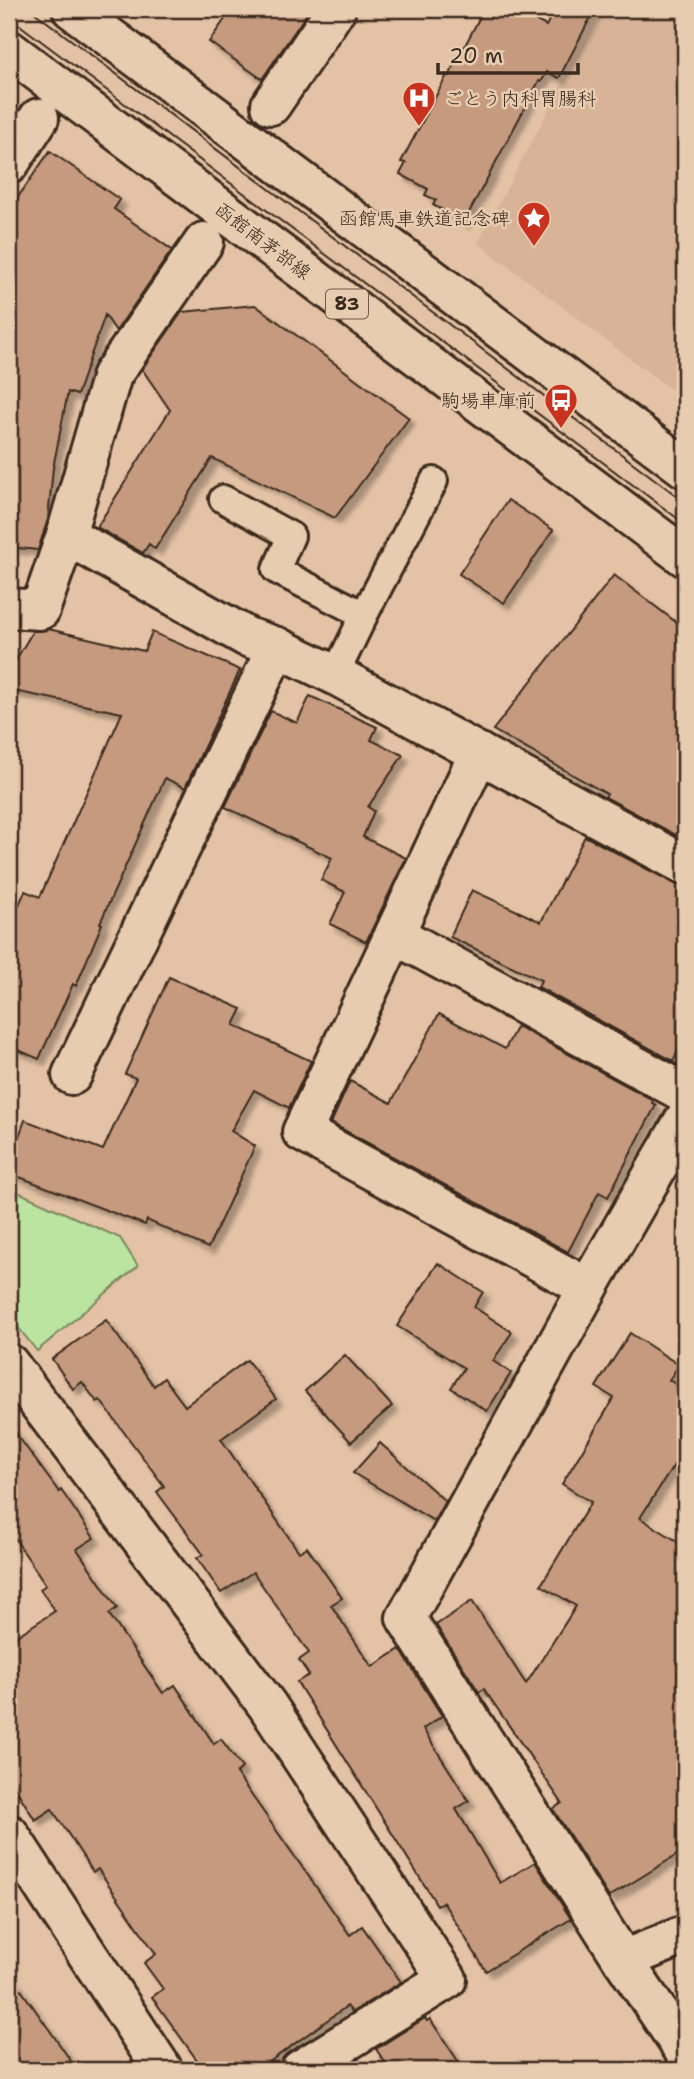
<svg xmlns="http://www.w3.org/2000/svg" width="694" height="2079" font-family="'Shantell Sans','Klee One',sans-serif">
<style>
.built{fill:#d8b397}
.green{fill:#bbe4a0;stroke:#7b875f;stroke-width:2}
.building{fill:#c59a7e;stroke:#3b2a1e;stroke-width:2;filter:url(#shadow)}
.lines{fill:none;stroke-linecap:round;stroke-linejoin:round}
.lane-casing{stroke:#3b2a1e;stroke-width:32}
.street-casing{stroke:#3b2a1e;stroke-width:44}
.primary-casing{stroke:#3b2a1e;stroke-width:44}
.lane{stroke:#e8ccaf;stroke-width:26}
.street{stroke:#e8ccaf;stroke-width:38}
.primary{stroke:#e8ccaf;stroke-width:38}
.tram{stroke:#3b2a1e;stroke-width:2}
.labels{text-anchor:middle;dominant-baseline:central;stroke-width:5;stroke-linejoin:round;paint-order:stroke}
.shield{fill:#e8ccaf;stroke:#6f5b4a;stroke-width:2}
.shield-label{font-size:18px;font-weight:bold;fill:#3b2a1e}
.poi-label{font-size:19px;fill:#3b2a1e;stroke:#e8ccaf;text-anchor:end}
.street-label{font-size:19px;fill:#3b2a1e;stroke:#e8ccaf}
</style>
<defs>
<filter id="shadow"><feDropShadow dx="6" dy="6" stdDeviation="2" flood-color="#0004"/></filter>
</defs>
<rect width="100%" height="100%" fill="#e4c2a5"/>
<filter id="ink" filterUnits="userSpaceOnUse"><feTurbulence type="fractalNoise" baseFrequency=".0143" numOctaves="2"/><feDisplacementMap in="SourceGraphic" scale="14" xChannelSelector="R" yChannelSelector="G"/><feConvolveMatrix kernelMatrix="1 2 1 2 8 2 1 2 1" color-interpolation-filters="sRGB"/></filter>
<g filter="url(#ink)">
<path class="built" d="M 602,9 L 685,9 L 685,400 L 478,243 Z"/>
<path class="green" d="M 9,1188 L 120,1238 L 138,1266 L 37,1351 L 13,1321 L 9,1321 Z"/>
<g class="building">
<path d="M 232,9 L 310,9 L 262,79 L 209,42 Z"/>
<path d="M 484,9 L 513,9 L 546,26 L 555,9 L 595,9 L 559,78 L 547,72 L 541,82 L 539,81 L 464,222 L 433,205 L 436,200 L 425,195 L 428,189 L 400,174 L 406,163 L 401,162 L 447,75 L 449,76 Z"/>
<path d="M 50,151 L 120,200 L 114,209 L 172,250 L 116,331 L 105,315 L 77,395 L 68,392 L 53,468 L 48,519 L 38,550 L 9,547 L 9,210 Z"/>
<path d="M 255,305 L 409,418 L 335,518 L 212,458 L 155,549 L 149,544 L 143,553 L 97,527 L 170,410 L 142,369 L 182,312 Z"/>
<path d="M 508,500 L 553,530 L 504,603 L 459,574 Z"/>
<path d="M 614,575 L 685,629 L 685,840 L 605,797 L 607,794 L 493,730 Z"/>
<path d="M 48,629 L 144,651 L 152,632 L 240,670 L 185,788 L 165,778 L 100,923 L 102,924 L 76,986 L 73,984 L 39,1059 L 9,1046 L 9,928 L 25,891 L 40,897 L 122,713 L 9,690 L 9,671 L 33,631 Z"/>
<path d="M 310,696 L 377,727 L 371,740 L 403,755 L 368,807 L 374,811 L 363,837 L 406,858 L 366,942 L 330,924 L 345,892 L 321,880 L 332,858 L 225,807 L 271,711 L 297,723 Z"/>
<path d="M 585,836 L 675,884 L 685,887 L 685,1037 L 673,1061 L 538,987 L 541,980 L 450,937 L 472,890 L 541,922 Z"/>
<path d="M 169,977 L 242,1009 L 234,1025 L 311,1061 L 289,1108 L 254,1090 L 231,1131 L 255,1146 L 208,1248 L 147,1220 L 145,1225 L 9,1173 L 9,1164 L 25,1120 L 103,1150 L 136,1078 L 125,1074 Z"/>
<path d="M 439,1014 L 505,1049 L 517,1026 L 653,1100 L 652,1103 L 656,1105 L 608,1197 L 599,1192 L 568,1252 L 331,1123 L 350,1081 L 391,1103 Z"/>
<path d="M 438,1263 L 483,1292 L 474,1307 L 512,1332 L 493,1361 L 511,1373 L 487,1411 L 451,1388 L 464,1368 L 397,1326 Z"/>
<path d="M 106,1320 L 154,1386 L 164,1378 L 185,1406 L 247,1360 L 276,1399 L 221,1439 L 299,1552 L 307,1547 L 342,1598 L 331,1605 L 372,1667 L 400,1649 L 442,1716 L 423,1729 L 469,1801 L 456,1809 L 500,1883 L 535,1862 L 571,1919 L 486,1971 L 443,1902 L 437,1905 L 297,1682 L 309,1675 L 299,1660 L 309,1653 L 253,1572 L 221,1593 L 197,1558 L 203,1554 L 157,1492 L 164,1486 L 100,1400 L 97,1402 L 82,1382 L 73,1389 L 52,1359 Z"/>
<path d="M 630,1333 L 679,1365 L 669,1380 L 685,1390 L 685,1448 L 640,1518 L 685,1546 L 685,1850 L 609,1897 L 553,1809 L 562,1803 L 484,1689 L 479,1692 L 436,1625 L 472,1601 L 526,1684 L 576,1606 L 541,1585 L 591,1502 L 562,1484 L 614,1398 L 596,1387 Z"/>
<path d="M 345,1355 L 392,1406 L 351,1442 L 305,1391 Z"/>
<path d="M 9,1424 L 59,1492 L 61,1490 L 94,1538 L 77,1549 L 117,1608 L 109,1614 L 163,1693 L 175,1685 L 214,1744 L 221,1739 L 242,1768 L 236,1773 L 350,1935 L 362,1926 L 401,1982 L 352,2012 L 347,2006 L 258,2070 L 204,2070 L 152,1997 L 163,1989 L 144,1963 L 156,1954 L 98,1869 L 93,1872 L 52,1809 L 35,1820 L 9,1778 L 9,1641 L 55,1611 L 40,1589 L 46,1585 L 9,1530 Z"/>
<path d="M 380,1443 L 445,1501 L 434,1521 L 353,1473 Z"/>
<path d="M 9,1973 L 53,2035 L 77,2070 L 9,2070 Z"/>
<path d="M 425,2018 L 427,2021 L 430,2019 L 464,2070 L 390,2070 L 376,2049 Z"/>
</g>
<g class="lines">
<defs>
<g id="lane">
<path d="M 223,499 L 291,536 L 276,570 L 364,615 L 434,481"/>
<path d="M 335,675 L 364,615"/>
</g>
<g id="street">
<path d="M 271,105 L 336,9"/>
<path d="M 9,164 L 39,118"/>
<path d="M 66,535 L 247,637 L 277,647 L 335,675 L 685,865"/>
<path d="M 9,608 L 40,610 L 66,535 L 112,375 L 204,242"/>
<path d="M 479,753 L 302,1132 L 588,1288"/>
<path d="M 396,935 L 685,1093"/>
<path d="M 72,1075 L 277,647"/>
<path d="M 9,1364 L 267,1705 L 447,1979 L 300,2070"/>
<path d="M 9,1834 L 163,2070"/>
<path d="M 685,1935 L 623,1960 L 685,2052"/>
<path d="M 623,1960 L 406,1618 L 588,1288 L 685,1119"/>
</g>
<g id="primary">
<path d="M 72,9 L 685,468"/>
<path d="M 9,50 L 685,557"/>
</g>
</defs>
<use href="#lane" class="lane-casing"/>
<use href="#street" class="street-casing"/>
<use href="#primary" class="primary-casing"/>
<use href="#lane" class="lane"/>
<use href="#street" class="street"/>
<use href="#primary" class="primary"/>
<g class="tram">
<path d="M 30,9 L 685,502"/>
<path d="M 9,17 L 685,524"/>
</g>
</g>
</g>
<defs>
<symbol id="hospital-pin" viewBox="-11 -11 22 30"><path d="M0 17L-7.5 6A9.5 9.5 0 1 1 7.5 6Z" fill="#c8321e" stroke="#e8ccaf"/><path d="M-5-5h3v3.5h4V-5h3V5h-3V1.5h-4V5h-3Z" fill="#fff"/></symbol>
<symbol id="sight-pin" viewBox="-11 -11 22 30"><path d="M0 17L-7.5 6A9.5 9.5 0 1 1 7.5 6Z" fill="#c8321e" stroke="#e8ccaf"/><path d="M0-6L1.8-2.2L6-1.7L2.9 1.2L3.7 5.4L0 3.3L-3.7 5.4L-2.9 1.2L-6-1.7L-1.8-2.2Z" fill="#fff"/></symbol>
<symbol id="bus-pin" viewBox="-11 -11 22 30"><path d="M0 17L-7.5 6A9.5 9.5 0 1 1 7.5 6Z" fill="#c8321e" stroke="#e8ccaf"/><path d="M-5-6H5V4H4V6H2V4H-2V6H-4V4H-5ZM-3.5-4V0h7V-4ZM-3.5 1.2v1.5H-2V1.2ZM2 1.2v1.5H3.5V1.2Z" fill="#fff"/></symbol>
</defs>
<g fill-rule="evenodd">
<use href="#hospital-pin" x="400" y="79" width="38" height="52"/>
<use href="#sight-pin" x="515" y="199" width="38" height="52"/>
<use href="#bus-pin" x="542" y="381" width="38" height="52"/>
</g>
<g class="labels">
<rect class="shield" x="326" y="289.5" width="42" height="29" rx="5"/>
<g class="shield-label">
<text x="347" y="304">83</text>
</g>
<g class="poi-label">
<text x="444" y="98" text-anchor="start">ごとう内科胃腸科</text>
<text x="510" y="218">函館馬車鉄道記念碑</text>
<text x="536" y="400">駒場車庫前</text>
</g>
<g class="street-label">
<text transform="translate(263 241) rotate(37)">函館南茅部線</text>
</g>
</g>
<rect width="694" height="2079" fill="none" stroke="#e8ccaf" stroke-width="35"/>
<rect x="18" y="18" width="659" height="2044" fill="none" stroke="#3b2a1e" stroke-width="2.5" filter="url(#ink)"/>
<path d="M438 63v10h140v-10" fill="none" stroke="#3b2a1e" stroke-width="3.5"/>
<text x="449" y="63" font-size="21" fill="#3b2a1e" stroke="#e8ccaf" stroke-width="5" paint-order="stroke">20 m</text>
</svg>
